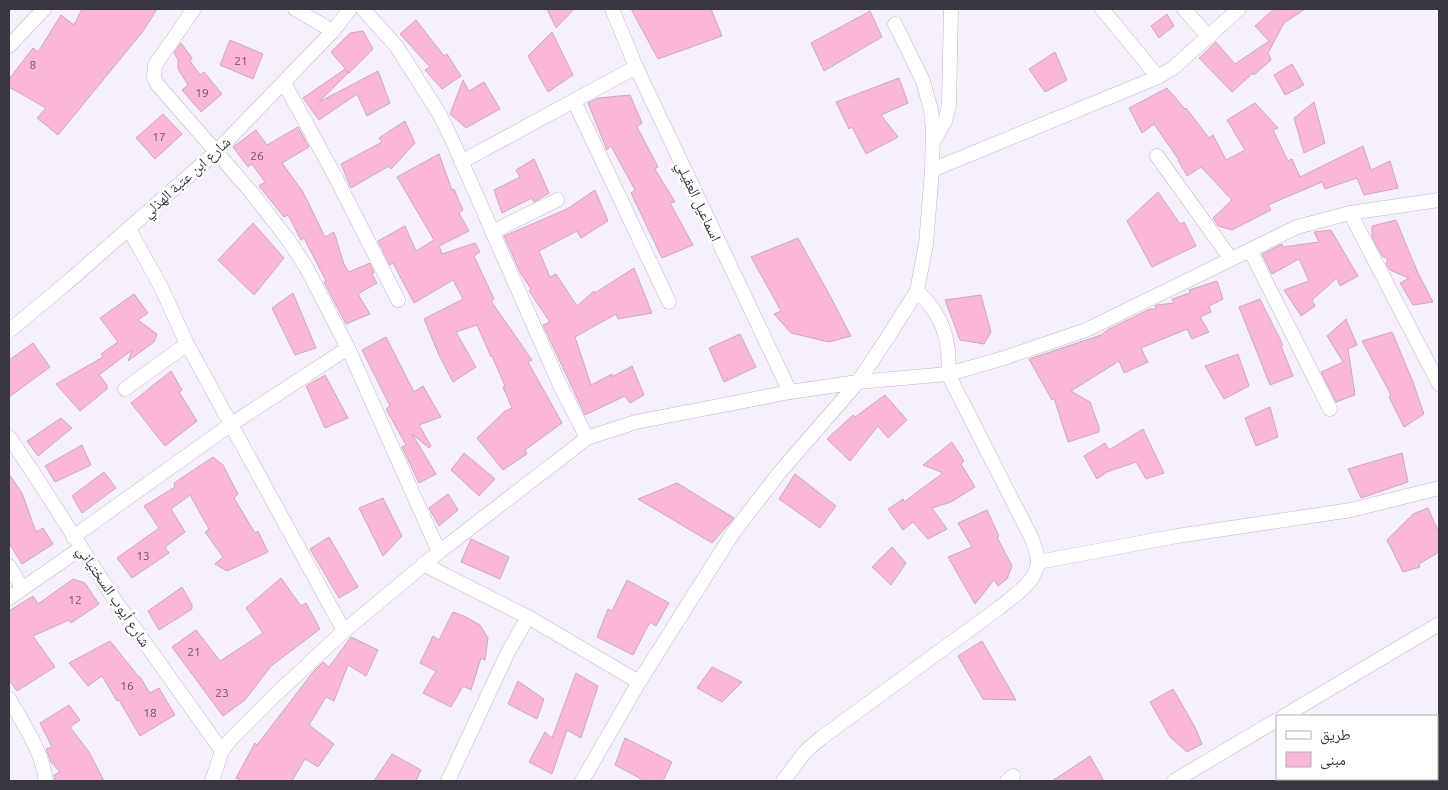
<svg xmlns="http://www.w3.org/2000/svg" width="1448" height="790" font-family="Ubuntu,'Noto Naskh Arabic',sans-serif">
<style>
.building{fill:#fab7d6;stroke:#cbabb9}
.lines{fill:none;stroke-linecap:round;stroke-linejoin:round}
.minor-casing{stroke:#c1b5d2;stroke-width:15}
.minor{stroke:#fff;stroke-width:14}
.labels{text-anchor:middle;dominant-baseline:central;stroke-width:5;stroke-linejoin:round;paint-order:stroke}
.number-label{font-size:12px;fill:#6a5666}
.street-label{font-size:15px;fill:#3a3641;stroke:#fff}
</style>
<rect width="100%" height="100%" fill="#f5f0fc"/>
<g class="building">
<path d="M 82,9 L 157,9 L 144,30 L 58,135 L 37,118 L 46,108 L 9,87 L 9,79 L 33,48 L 38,52 L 61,15 L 74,25 Z"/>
<path d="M 547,9 L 574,9 L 556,28 Z"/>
<path d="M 631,9 L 711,9 L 722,36 L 658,59 Z"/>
<path d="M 1274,9 L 1305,9 L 1284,23 L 1268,53 L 1271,60 L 1254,75 L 1253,73 L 1232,92 L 1199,58 L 1216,42 L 1235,64 L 1269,41 L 1255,26 Z"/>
<path d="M 870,11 L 882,37 L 824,71 L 811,43 Z"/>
<path d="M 1167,14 L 1174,26 L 1159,38 L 1151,26 Z"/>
<path d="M 416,20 L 444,56 L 447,54 L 461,76 L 442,89 L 425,70 L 430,67 L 400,34 Z"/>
<path d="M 363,31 L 373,49 L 349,73 L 331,52 L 350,33 Z"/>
<path d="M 552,32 L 573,75 L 548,92 L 528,56 Z"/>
<path d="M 230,40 L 263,54 L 253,79 L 220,65 Z"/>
<path d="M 181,43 L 192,58 L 190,61 L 200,75 L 204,72 L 222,94 L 201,112 L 182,90 L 188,85 L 178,69 L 178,60 L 174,53 Z"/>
<path d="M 1055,52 L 1067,80 L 1045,92 L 1029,69 Z"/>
<path d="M 1292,64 L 1304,85 L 1285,95 L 1274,75 Z"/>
<path d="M 345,69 L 348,73 L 319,102 L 378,71 L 390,103 L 367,116 L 357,94 L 319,120 L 303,98 Z"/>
<path d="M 899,78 L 908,103 L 881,115 L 898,137 L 866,154 L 852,127 L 849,129 L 836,102 Z"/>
<path d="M 463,80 L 469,91 L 484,82 L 500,109 L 466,128 L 450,114 Z"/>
<path d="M 1167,88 L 1185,109 L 1186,108 L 1209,138 L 1213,135 L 1226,160 L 1245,150 L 1227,120 L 1255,103 L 1278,128 L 1273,130 L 1288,161 L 1292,159 L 1300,177 L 1363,146 L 1371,170 L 1390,161 L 1398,188 L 1364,195 L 1357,178 L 1325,189 L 1322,182 L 1268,205 L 1271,210 L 1232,230 L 1218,226 L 1213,218 L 1232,200 L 1201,167 L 1187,176 L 1178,160 L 1179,160 L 1154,124 L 1142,133 L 1129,108 Z"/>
<path d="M 630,95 L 642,123 L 637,127 L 658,167 L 655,169 L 675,202 L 670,203 L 693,245 L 662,258 L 631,193 L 635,190 L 611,146 L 607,150 L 588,103 L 598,98 Z"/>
<path d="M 1314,102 L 1325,143 L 1304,153 L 1294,118 Z"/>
<path d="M 163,114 L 182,134 L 155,159 L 136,138 Z"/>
<path d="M 405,121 L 415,143 L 391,169 L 389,166 L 351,188 L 341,164 L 382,142 L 379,138 Z"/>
<path d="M 298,127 L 309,147 L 282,163 L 303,192 L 325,237 L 334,232 L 344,264 L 349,272 L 370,263 L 374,273 L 372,274 L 377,283 L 358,294 L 370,314 L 346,324 L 324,282 L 326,281 L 304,238 L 301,240 L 288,215 L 284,217 L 259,186 L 265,182 L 252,164 L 248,167 L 233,147 L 256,130 L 267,145 Z"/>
<path d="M 439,154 L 452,190 L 454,189 L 463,210 L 459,213 L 469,231 L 439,246 L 442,254 L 475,243 L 480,252 L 474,256 L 494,299 L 491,301 L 532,360 L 528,362 L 562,423 L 525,450 L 527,454 L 503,470 L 477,438 L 505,411 L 512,408 L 503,387 L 505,386 L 492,356 L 491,357 L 477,325 L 456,332 L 476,367 L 453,382 L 439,355 L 424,319 L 463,299 L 453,280 L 414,303 L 393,263 L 390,265 L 378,241 L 405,226 L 416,251 L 434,240 L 397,177 Z"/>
<path d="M 534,159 L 549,193 L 534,202 L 532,198 L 502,213 L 494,190 L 520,177 L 516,170 Z"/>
<path d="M 595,190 L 608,221 L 581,238 L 577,231 L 539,251 L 550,277 L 556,274 L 577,306 L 594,291 L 595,293 L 634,268 L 652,313 L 618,319 L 616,314 L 575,337 L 591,385 L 612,374 L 612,377 L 632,366 L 644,395 L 630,403 L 625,396 L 585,415 L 543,325 L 550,322 L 529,291 L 531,289 L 521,274 L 504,236 L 567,209 Z"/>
<path d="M 1158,192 L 1180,224 L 1184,222 L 1196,246 L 1152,267 L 1127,221 Z"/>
<path d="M 1396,220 L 1418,273 L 1433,302 L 1413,305 L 1400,283 L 1409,278 L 1390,270 L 1386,264 L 1388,259 L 1382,256 L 1372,237 L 1372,226 Z"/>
<path d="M 253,223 L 284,258 L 254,295 L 218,260 Z"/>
<path d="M 1331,230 L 1358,276 L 1340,286 L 1337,278 L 1312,300 L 1315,306 L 1301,316 L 1284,290 L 1309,281 L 1299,259 L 1272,274 L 1262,254 L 1282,244 L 1283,247 L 1319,242 L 1314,232 Z"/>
<path d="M 798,238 L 829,294 L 851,336 L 829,342 L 791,333 L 774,314 L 781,311 L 751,257 Z"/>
<path d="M 1217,281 L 1223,299 L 1209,306 L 1211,312 L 1200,317 L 1209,332 L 1192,339 L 1187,329 L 1141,348 L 1148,362 L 1124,373 L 1119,361 L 1071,391 L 1090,402 L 1099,427 L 1099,432 L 1068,442 L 1054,398 L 1052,400 L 1029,359 L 1101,335 L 1109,329 L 1150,309 L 1156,309 L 1155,306 L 1157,305 L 1174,303 L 1172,299 L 1190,293 L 1189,290 Z"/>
<path d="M 293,293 L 316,348 L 295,355 L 272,308 Z"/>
<path d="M 134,294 L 148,313 L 138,320 L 157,334 L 154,342 L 128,361 L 132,350 L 99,375 L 107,385 L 107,389 L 80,411 L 56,384 L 103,357 L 101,354 L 118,342 L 100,318 Z"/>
<path d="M 981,295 L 991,332 L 984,344 L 960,340 L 945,300 Z"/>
<path d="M 1260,299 L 1283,345 L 1281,346 L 1293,376 L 1270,385 L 1239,307 Z"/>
<path d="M 1346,319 L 1357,345 L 1348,349 L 1355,395 L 1336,402 L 1321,372 L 1343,362 L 1327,336 Z"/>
<path d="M 1392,332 L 1413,382 L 1424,414 L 1404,427 L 1389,397 L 1391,395 L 1362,341 Z"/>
<path d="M 740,334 L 756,367 L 724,382 L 709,348 Z"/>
<path d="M 386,337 L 414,392 L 423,386 L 441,417 L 419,425 L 431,446 L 429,448 L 412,434 L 436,474 L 419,483 L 402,447 L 406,445 L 386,409 L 390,406 L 362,350 Z"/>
<path d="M 33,343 L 50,367 L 9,397 L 9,360 Z"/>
<path d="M 1238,354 L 1249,386 L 1224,399 L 1205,366 Z"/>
<path d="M 171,371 L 182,390 L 179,392 L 197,421 L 165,446 L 131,403 Z"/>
<path d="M 325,375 L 348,418 L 325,428 L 306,386 Z"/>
<path d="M 885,395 L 907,420 L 888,438 L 878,426 L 850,461 L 827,439 L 853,415 L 855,417 Z"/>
<path d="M 1270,407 L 1278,437 L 1256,446 L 1245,418 Z"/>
<path d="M 61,418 L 72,428 L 38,456 L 27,441 Z"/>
<path d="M 1143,429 L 1164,473 L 1146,479 L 1136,462 L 1107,472 L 1097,479 L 1084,456 L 1105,443 L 1109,450 Z"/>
<path d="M 952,442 L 964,461 L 961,464 L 975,487 L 951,502 L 932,508 L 947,529 L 928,539 L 913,522 L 903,530 L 888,509 L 903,499 L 904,502 L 943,473 L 923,465 Z"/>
<path d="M 82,445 L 91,465 L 55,482 L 45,466 Z"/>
<path d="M 464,453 L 495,479 L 479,496 L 451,470 Z"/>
<path d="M 1402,453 L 1408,482 L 1361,498 L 1348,469 Z"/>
<path d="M 213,457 L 223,465 L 238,494 L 234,498 L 255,533 L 258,531 L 268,552 L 227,571 L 215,564 L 223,557 L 205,532 L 209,529 L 190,495 L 171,509 L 185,532 L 165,547 L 169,553 L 132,578 L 117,558 L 159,528 L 144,506 L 175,487 L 174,483 Z"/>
<path d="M 104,472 L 116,488 L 82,513 L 72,496 Z"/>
<path d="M 9,474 L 22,493 L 36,532 L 43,528 L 53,544 L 22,564 L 9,543 Z"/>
<path d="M 795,474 L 836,506 L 820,528 L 779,499 Z"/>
<path d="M 677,483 L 734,518 L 712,543 L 638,499 Z"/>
<path d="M 448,494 L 458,510 L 439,526 L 429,508 Z"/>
<path d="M 383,498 L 402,536 L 383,556 L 359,508 Z"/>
<path d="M 1428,508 L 1439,533 L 1439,552 L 1419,564 L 1420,567 L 1403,572 L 1387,540 L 1413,514 Z"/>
<path d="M 987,510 L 999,536 L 997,537 L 1012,566 L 1007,579 L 998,586 L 994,580 L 975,604 L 948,557 L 972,547 L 958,523 Z"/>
<path d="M 329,537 L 358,587 L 339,598 L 310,549 Z"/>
<path d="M 471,539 L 509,557 L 500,579 L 461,562 Z"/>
<path d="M 892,547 L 906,563 L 891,585 L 872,567 Z"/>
<path d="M 281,578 L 301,606 L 306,603 L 320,629 L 271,666 L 245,700 L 223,716 L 172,647 L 196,630 L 220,661 L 263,633 L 246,608 Z"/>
<path d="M 73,579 L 85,583 L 99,604 L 71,623 L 69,620 L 33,636 L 55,667 L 17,691 L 9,680 L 9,611 L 33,596 L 38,604 Z"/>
<path d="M 627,580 L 669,603 L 656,626 L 650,622 L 633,655 L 597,637 L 608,609 L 612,611 Z"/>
<path d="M 182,587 L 192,605 L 192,609 L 159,630 L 148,611 Z"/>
<path d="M 453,612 L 464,616 L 480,625 L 488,638 L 485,660 L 481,658 L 471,690 L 463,686 L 451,707 L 423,693 L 436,671 L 420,663 L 433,636 L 439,640 Z"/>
<path d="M 351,637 L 378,650 L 366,676 L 348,665 L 334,701 L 326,697 L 309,725 L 334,744 L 318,767 L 305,759 L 292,781 L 242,781 L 236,778 L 255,743 L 257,745 L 313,672 L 323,662 L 329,667 Z"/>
<path d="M 110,641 L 139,677 L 140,677 L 150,693 L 159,688 L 175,715 L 140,736 L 119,700 L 117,701 L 102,676 L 88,686 L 69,663 Z"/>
<path d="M 982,641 L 1016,700 L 983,699 L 958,656 Z"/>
<path d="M 712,667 L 742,682 L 722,702 L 697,688 Z"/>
<path d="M 576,673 L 598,686 L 581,738 L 567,730 L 552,774 L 529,762 L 545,732 L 552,738 Z"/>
<path d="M 518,681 L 544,699 L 537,719 L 508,704 Z"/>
<path d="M 1173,689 L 1195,727 L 1202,744 L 1187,752 L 1170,737 L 1150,702 Z"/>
<path d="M 69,705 L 80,720 L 70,727 L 89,752 L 104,781 L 55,781 L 54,775 L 60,772 L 51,762 L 46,749 L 52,747 L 40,723 Z"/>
<path d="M 625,738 L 672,762 L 663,781 L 645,781 L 615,765 Z"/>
<path d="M 392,754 L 421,770 L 416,781 L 374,781 Z"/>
<path d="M 1090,756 L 1104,781 L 1052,781 Z"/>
</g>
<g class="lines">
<defs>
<g id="minor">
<path d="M 194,9 L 155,65 L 154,77 L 157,84 L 252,193 L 289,241 L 306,267 L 348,348 L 439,552"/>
<path d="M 295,9 L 333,31"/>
<path d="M 363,9 L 397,47 L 440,115 L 453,142 L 559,383 L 587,438"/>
<path d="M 612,9 L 636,67 L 790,392"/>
<path d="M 1102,9 L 1158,77"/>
<path d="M 1184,9 L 1209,37"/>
<path d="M 895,24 L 923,81 L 931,110 L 933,130 L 932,170 L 926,244 L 917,291"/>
<path d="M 9,46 L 44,9"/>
<path d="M 284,83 L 335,176 L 398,300"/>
<path d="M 574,101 L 669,302"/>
<path d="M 933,142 L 945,121 L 949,105 L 951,9"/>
<path d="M 1157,156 L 1231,259"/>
<path d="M 461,162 L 636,67"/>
<path d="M 932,170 L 1158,77 L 1173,68 L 1239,9"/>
<path d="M 1350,213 L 1439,384"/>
<path d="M 129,229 L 161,287 L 187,344 L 344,631"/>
<path d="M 492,232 L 557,200"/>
<path d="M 1250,250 L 1330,409"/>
<path d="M 9,331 L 69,281 L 217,151 L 333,31 L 350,9"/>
<path d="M 125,389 L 187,344"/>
<path d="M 9,437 L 34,474 L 118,605 L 222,751"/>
<path d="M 73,537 L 230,425 L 348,348"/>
<path d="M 1038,562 L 1177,536 L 1351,510 L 1439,488"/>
<path d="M 423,564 L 528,617 L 639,682"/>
<path d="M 9,566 L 22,588"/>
<path d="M 9,598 L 81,548"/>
<path d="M 9,699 C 24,725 42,751 46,781"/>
<path d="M 1284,716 L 1439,624"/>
<path d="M 212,781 L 222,751 L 231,739 L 275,695 L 344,631 L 439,552 L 587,438 L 636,422 L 790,392 L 858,382 L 948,374 L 1004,358 L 1086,330 L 1297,227 L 1350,213 L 1439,200"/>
<path d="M 448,781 L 508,652 L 528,617"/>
<path d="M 582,781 L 639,682 L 733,533 L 780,472 L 858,382 L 888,337 L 917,291 C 942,314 951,340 948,374 L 1032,539 C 1034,546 1038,554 1038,562 C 1037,582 1013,596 999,608 L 821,738 L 805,752 L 783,781"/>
<path d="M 1007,781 L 1013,776"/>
<path d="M 1174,781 L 1277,720"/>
</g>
</defs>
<use href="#minor" class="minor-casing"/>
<use href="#minor" class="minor"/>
</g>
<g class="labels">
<g class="number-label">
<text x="241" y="60">21</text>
<text x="33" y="64">8</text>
<text x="202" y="92">19</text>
<text x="159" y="136">17</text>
<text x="257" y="155">26</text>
<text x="143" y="555">13</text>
<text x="75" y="599">12</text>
<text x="194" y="651">21</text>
<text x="127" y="685">16</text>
<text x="222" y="692">23</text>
<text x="150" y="712">18</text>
</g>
<g class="street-label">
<text transform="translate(186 177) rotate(-42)">شارع ابن عتبة الهذلي</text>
<text transform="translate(699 201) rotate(65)">اسماعيل العقيلي</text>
<text transform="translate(114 596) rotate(56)">شارع أيوب السختياني</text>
</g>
</g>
<rect width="1448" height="790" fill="none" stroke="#3a3641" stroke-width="20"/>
<rect x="1276" y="715" width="162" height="65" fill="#ffffff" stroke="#b0afb3"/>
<rect x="1286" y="731" width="25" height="8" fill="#ffffff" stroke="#b0afb3"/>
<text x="1320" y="740" font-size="15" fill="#3a3641">طريق</text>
<rect x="1286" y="752" width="25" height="15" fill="#fab7d6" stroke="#b0afb3"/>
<text x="1320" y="765" font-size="15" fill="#3a3641">مبنى</text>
</svg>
